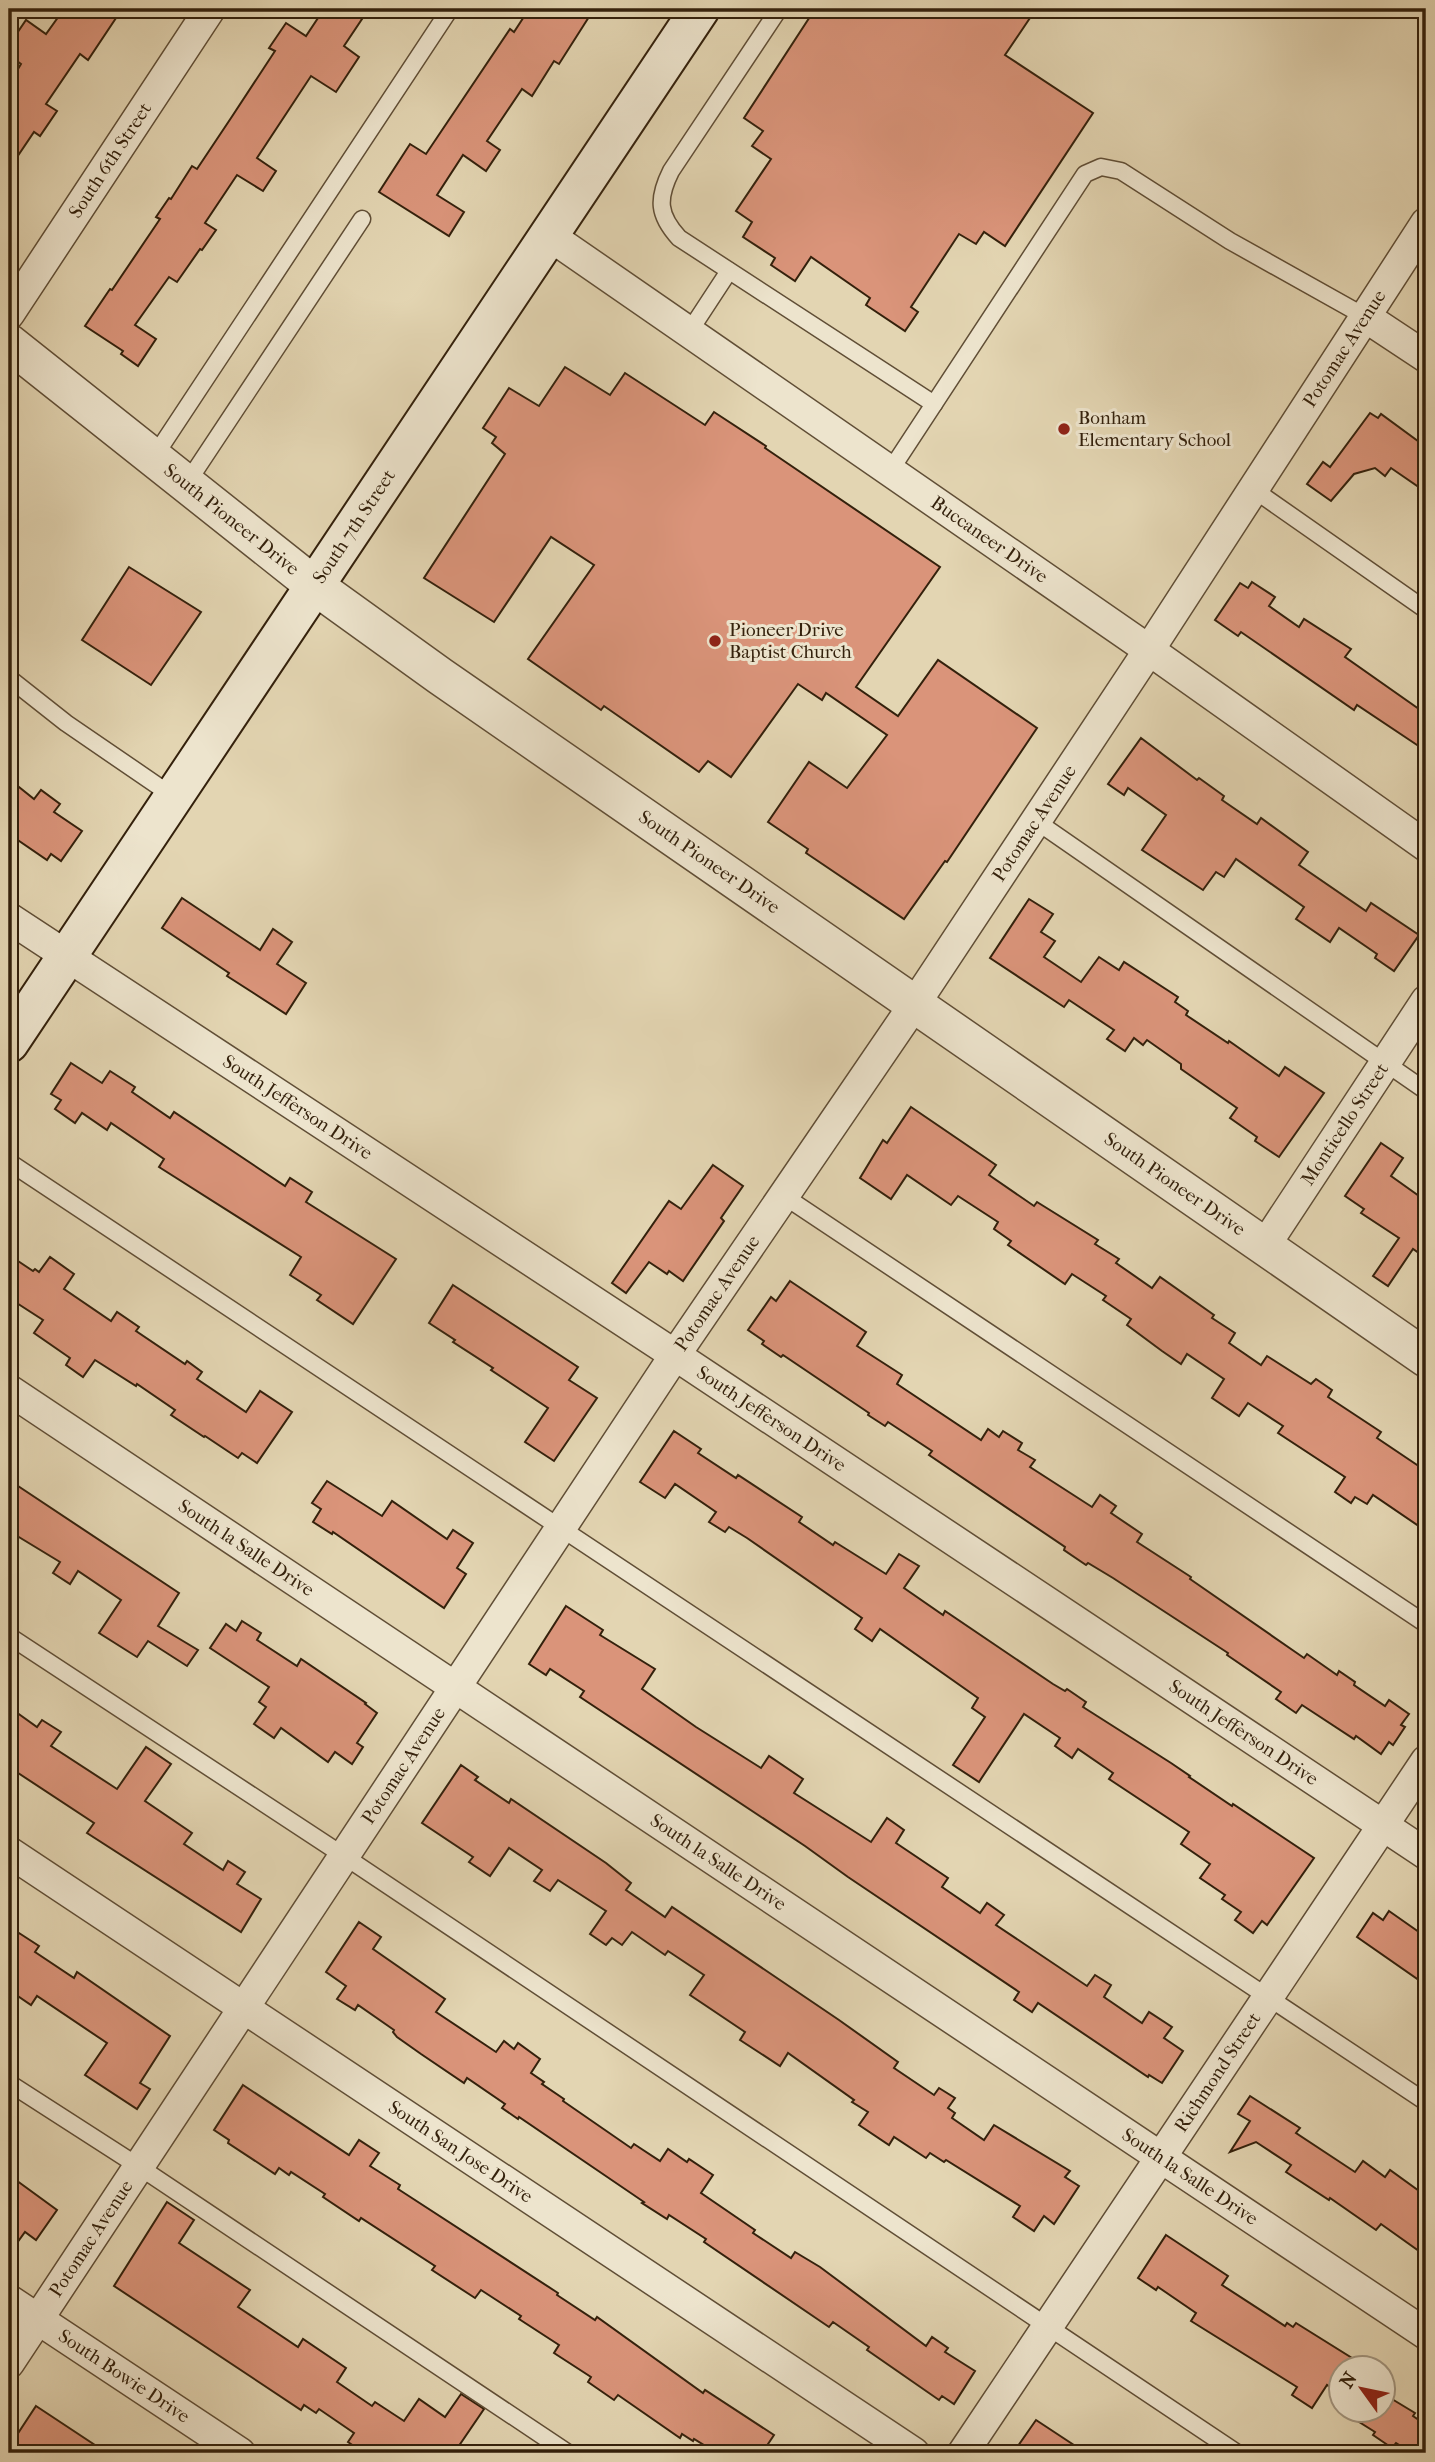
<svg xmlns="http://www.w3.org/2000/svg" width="1435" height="2462" font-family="'IM FELL French Canon',serif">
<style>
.building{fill:#da947a;stroke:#34210c;stroke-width:2}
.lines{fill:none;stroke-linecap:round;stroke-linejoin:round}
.service-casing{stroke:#604e36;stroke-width:19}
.minor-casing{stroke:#604e36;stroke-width:33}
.tertiary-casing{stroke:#604e36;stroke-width:40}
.secondary-casing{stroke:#34210c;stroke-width:42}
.service{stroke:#ede4cd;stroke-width:16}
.minor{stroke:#ede4cd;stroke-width:30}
.tertiary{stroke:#ede4cd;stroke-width:37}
.secondary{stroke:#ede4cd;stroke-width:38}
.poi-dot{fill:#8f2418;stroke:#ede4cd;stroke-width:2.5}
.labels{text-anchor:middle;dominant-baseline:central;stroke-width:6;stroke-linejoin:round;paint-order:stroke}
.street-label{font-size:19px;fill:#34210c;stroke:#ede4cd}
.poi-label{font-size:19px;fill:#34210c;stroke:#ede4cd;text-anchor:start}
</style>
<rect width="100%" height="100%" fill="#e3d5b2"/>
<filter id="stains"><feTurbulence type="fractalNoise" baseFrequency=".00286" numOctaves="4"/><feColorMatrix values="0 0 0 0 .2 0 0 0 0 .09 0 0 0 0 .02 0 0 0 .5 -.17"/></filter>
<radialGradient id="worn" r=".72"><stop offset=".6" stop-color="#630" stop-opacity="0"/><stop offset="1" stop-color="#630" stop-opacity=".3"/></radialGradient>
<g class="building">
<path d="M 64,9 L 122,9 L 88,60 L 80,54 L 46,104 L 57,111 L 40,136 L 34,132 L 9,169 L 9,84 L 21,64 L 9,55 L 9,45 L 26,20 L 46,34 Z"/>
<path d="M 324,9 L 346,9 L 362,19 L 344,46 L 359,57 L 336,92 L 311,76 L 257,158 L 276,171 L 263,191 L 237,175 L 205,223 L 216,230 L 202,250 L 200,249 L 177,282 L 169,277 L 135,325 L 156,339 L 138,366 L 121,354 L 123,351 L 85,326 L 110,289 L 112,290 L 160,219 L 156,217 L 169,198 L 171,199 L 192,166 L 197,169 L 231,118 L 275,51 L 269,48 L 286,23 L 306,36 Z"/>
<path d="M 529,9 L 594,9 L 559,64 L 554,61 L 532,96 L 522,89 L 487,141 L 500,150 L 486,171 L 463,155 L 437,195 L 464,212 L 449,236 L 379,192 L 410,144 L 426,154 L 510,29 L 514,32 Z"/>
<path d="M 815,9 L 1036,9 L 1005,55 L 1093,113 L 1005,246 L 984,232 L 976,244 L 959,234 L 911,307 L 918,312 L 905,331 L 866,305 L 870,298 L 811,257 L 795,281 L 771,265 L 775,258 L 743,237 L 752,222 L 736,211 L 771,159 L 752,146 L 763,131 L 744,118 Z"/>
<path d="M 565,367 L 610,395 L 625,373 L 705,425 L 714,412 L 766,446 L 765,448 L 940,567 L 856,687 L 898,716 L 938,660 L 1037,728 L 947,862 L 945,861 L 904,919 L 806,853 L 808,849 L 768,822 L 809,762 L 847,788 L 887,735 L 826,693 L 822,700 L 798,684 L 731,777 L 708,761 L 699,772 L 604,706 L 601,710 L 528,659 L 594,565 L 551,537 L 494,622 L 424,578 L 505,454 L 492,443 L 496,437 L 483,428 L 509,388 L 539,406 Z"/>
<path d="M 1370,413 L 1378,418 L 1381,414 L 1426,447 L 1426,492 L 1391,468 L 1385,476 L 1375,468 L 1354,474 L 1331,501 L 1307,484 L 1323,462 L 1330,467 Z"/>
<path d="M 129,567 L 201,612 L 151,685 L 82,640 Z"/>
<path d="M 1252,582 L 1275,597 L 1269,606 L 1299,627 L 1304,619 L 1351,649 L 1345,657 L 1426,714 L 1426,751 L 1357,705 L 1354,710 L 1241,632 L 1238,636 L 1215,620 L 1240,583 L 1248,588 Z"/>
<path d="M 1141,738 L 1197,780 L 1199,778 L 1224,796 L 1222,800 L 1257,824 L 1261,818 L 1308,852 L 1299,865 L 1366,911 L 1371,903 L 1419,935 L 1394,971 L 1375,958 L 1377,954 L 1339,928 L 1330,942 L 1296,919 L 1304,907 L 1236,859 L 1224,877 L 1216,872 L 1203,890 L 1142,850 L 1166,815 L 1128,788 L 1124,795 L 1108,784 Z"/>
<path d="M 9,779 L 34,799 L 41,790 L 60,804 L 54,812 L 82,831 L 61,861 L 51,854 L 47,860 L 9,834 Z"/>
<path d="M 182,898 L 260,950 L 273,929 L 292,942 L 277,964 L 306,983 L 286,1014 L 227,976 L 229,973 L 162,928 Z"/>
<path d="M 1029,899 L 1053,914 L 1041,932 L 1055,941 L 1044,957 L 1081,982 L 1099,957 L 1119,970 L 1124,962 L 1178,997 L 1175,1002 L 1188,1011 L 1186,1015 L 1228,1043 L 1229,1041 L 1279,1076 L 1285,1067 L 1324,1093 L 1279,1157 L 1255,1141 L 1257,1137 L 1230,1118 L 1237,1108 L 1181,1069 L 1181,1064 L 1147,1040 L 1143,1045 L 1134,1038 L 1125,1051 L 1107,1039 L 1114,1030 L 1069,1000 L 1064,1007 L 990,958 Z"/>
<path d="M 71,1063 L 102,1083 L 110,1071 L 135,1087 L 132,1092 L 170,1118 L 174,1112 L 285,1186 L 290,1178 L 312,1192 L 306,1202 L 396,1259 L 353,1324 L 317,1300 L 321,1295 L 290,1275 L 301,1257 L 159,1167 L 164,1159 L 111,1123 L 107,1130 L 82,1113 L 75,1123 L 55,1109 L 61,1100 L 51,1094 Z"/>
<path d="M 911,1107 L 996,1165 L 989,1175 L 1034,1206 L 1037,1202 L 1098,1240 L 1095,1244 L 1119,1259 L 1116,1263 L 1152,1288 L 1160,1277 L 1214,1315 L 1212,1318 L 1235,1333 L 1229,1343 L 1261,1365 L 1267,1356 L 1311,1384 L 1316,1379 L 1332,1390 L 1328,1397 L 1381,1432 L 1377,1438 L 1426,1471 L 1426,1531 L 1373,1495 L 1367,1504 L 1355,1497 L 1351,1503 L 1335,1492 L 1345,1477 L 1278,1433 L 1283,1426 L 1248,1403 L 1239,1416 L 1212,1398 L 1224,1379 L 1187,1354 L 1181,1364 L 1162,1351 L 1127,1325 L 1131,1319 L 1103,1300 L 1106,1296 L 1072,1274 L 1065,1284 L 1008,1245 L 1011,1241 L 994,1229 L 998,1222 L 958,1196 L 951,1205 L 907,1175 L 891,1199 L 860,1178 L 883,1140 L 887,1143 Z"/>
<path d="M 1381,1143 L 1403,1158 L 1391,1176 L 1426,1201 L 1426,1258 L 1413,1249 L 1388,1286 L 1373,1276 L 1399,1238 L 1361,1213 L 1364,1209 L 1345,1196 Z"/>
<path d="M 713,1165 L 743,1186 L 721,1218 L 724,1221 L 683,1281 L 669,1271 L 667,1274 L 649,1262 L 626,1293 L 612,1283 L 669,1201 L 681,1209 Z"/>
<path d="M 9,1255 L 33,1271 L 35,1269 L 39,1272 L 50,1257 L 74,1274 L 64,1289 L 111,1321 L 117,1312 L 139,1327 L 136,1331 L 185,1364 L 187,1361 L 202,1372 L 197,1379 L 246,1412 L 260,1391 L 292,1412 L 257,1463 L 242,1453 L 238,1458 L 205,1436 L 204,1437 L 171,1415 L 175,1410 L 137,1384 L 136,1386 L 95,1360 L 83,1377 L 66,1365 L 70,1358 L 34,1333 L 43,1320 L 9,1298 Z"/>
<path d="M 790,1281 L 866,1332 L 857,1346 L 902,1375 L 897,1384 L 981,1440 L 988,1429 L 999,1437 L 1003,1431 L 1022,1443 L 1018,1450 L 1035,1460 L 1030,1467 L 1092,1507 L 1100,1495 L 1116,1506 L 1111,1513 L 1142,1534 L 1137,1542 L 1191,1577 L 1190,1579 L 1304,1658 L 1307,1654 L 1337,1675 L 1339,1671 L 1355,1682 L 1354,1685 L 1385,1706 L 1389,1700 L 1409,1714 L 1401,1725 L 1405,1727 L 1393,1745 L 1389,1742 L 1381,1754 L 1356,1736 L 1354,1739 L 1302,1705 L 1296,1713 L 1276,1699 L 1281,1692 L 1227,1655 L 1228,1653 L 1113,1578 L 1088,1563 L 1086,1565 L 1064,1550 L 1065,1547 L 929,1455 L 932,1451 L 888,1422 L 885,1426 L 868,1415 L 869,1413 L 783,1355 L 781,1357 L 762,1344 L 764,1341 L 748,1330 L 771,1297 L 776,1301 Z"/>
<path d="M 453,1285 L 578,1367 L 569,1380 L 597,1398 L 554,1461 L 525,1442 L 548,1408 L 491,1370 L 493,1368 L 453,1342 L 455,1340 L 429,1323 Z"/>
<path d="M 674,1431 L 701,1449 L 698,1453 L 736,1478 L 738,1475 L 802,1517 L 799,1522 L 833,1545 L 835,1542 L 886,1574 L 899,1554 L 919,1566 L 904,1588 L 943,1615 L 945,1611 L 1053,1684 L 1065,1691 L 1067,1689 L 1086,1702 L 1083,1707 L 1171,1763 L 1190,1776 L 1189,1777 L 1232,1806 L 1233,1804 L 1314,1858 L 1267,1925 L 1262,1921 L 1253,1933 L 1235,1920 L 1241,1912 L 1222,1899 L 1225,1895 L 1200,1878 L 1210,1864 L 1181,1844 L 1189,1832 L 1109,1779 L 1113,1773 L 1078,1749 L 1072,1758 L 1055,1746 L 1060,1738 L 1024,1714 L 979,1782 L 953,1765 L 985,1717 L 972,1708 L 978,1698 L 880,1629 L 872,1641 L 855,1629 L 862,1618 L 747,1538 L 729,1527 L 725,1532 L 709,1522 L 716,1512 L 675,1484 L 665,1498 L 640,1482 Z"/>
<path d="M 9,1480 L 179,1593 L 158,1626 L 198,1650 L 187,1666 L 148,1641 L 137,1657 L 99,1633 L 121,1600 L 78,1571 L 70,1584 L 53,1573 L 60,1562 L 9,1531 Z"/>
<path d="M 327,1481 L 382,1516 L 392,1501 L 447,1539 L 453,1530 L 473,1543 L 457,1568 L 466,1574 L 444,1608 L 333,1532 L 332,1534 L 313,1522 L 321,1509 L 312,1503 Z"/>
<path d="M 566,1606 L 603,1630 L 600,1635 L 655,1669 L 642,1689 L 696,1727 L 761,1768 L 769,1756 L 803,1779 L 794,1793 L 871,1842 L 887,1818 L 904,1830 L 896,1843 L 948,1878 L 942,1887 L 980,1913 L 987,1903 L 1004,1915 L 996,1925 L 1087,1986 L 1095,1975 L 1111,1985 L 1104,1997 L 1142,2023 L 1149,2012 L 1172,2027 L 1164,2038 L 1183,2051 L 1162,2083 L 1149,2075 L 1148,2077 L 1038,2003 L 1032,2012 L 1014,2000 L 1019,1992 L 848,1877 L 805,1846 L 580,1697 L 584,1691 L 550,1669 L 546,1675 L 529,1664 Z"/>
<path d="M 242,1621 L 261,1633 L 257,1640 L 297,1666 L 301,1659 L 366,1703 L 365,1704 L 377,1713 L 357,1743 L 363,1747 L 352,1764 L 335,1752 L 328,1762 L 281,1728 L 274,1738 L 254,1724 L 266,1707 L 259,1702 L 269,1687 L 210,1648 L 226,1624 L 236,1631 Z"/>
<path d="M 9,1707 L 37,1727 L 42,1720 L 61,1732 L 51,1746 L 117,1789 L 146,1747 L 171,1764 L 145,1801 L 192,1833 L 184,1844 L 223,1870 L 228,1861 L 245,1872 L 237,1884 L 261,1899 L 241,1932 L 87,1833 L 94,1823 L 9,1767 Z"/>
<path d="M 461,1765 L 478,1777 L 475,1780 L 509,1803 L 511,1799 L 606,1863 L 631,1883 L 626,1890 L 665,1917 L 672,1907 L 839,2020 L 898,2062 L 894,2068 L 934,2095 L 939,2088 L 955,2098 L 948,2108 L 955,2113 L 952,2118 L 984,2140 L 994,2125 L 1070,2171 L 1065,2177 L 1079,2186 L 1054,2224 L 1044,2216 L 1034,2231 L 1013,2217 L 1020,2206 L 946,2160 L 944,2162 L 930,2153 L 926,2158 L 894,2137 L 889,2145 L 859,2125 L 868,2112 L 852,2102 L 854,2100 L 788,2053 L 780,2066 L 740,2040 L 745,2032 L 690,1995 L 704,1975 L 668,1951 L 665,1955 L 632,1932 L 622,1945 L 612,1938 L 606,1945 L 590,1934 L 606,1911 L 558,1880 L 550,1891 L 534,1881 L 542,1870 L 509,1848 L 490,1876 L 469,1862 L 473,1857 L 422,1823 Z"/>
<path d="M 1389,1911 L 1426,1937 L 1426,1985 L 1357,1937 L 1373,1913 L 1383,1920 Z"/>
<path d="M 359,1922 L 381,1937 L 373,1949 L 445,1999 L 436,2012 L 496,2052 L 504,2041 L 514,2049 L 518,2043 L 540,2059 L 531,2073 L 544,2082 L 542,2084 L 564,2099 L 563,2101 L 631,2148 L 634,2144 L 660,2161 L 668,2149 L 687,2162 L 689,2159 L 713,2175 L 701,2193 L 755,2230 L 753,2233 L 791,2258 L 795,2252 L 820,2267 L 926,2346 L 932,2337 L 948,2348 L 945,2352 L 975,2371 L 954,2404 L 942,2396 L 939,2400 L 867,2350 L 869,2347 L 833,2322 L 829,2327 L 704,2242 L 706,2239 L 669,2215 L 667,2219 L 642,2203 L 644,2202 L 519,2117 L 518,2119 L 502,2108 L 505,2104 L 467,2078 L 464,2083 L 421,2054 L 397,2037 L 393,2032 L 394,2030 L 358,2005 L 355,2010 L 337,1999 L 346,1986 L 326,1972 Z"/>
<path d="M 19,1933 L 39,1946 L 35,1952 L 74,1978 L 77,1972 L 170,2036 L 140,2083 L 150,2089 L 137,2109 L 85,2075 L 107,2043 L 37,1996 L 31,2005 L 9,1990 L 9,1949 Z"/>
<path d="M 243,2085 L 349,2155 L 359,2140 L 379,2153 L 370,2166 L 400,2185 L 398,2189 L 558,2293 L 557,2295 L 595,2320 L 597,2317 L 703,2393 L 705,2390 L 774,2435 L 762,2453 L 717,2453 L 694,2439 L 693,2441 L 682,2434 L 680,2438 L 618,2395 L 614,2400 L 588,2382 L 591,2377 L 554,2353 L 559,2345 L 519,2319 L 521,2316 L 481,2290 L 475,2298 L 432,2270 L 435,2266 L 361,2218 L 359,2221 L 323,2197 L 325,2194 L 291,2172 L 289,2175 L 279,2168 L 275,2174 L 228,2143 L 229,2140 L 214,2130 Z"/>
<path d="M 1250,2096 L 1300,2128 L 1296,2133 L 1355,2172 L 1363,2161 L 1385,2177 L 1390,2170 L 1426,2196 L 1426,2256 L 1381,2224 L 1376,2230 L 1330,2198 L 1329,2200 L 1286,2172 L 1291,2165 L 1256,2142 L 1230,2152 L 1250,2121 L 1238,2114 Z"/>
<path d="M 9,2175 L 57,2210 L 36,2240 L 25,2232 L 9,2254 Z"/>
<path d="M 167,2202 L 194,2220 L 179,2243 L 250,2290 L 238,2307 L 298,2347 L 303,2339 L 346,2368 L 337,2382 L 372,2406 L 375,2402 L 404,2421 L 419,2399 L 445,2417 L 461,2394 L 484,2409 L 454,2453 L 364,2453 L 348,2442 L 354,2433 L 319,2409 L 316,2413 L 304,2405 L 301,2410 L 114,2286 Z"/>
<path d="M 1166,2235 L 1228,2276 L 1222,2285 L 1285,2326 L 1287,2323 L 1293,2327 L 1296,2323 L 1368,2368 L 1340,2368 L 1340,2394 L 1327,2385 L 1312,2408 L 1292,2395 L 1297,2387 L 1191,2321 L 1196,2313 L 1158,2287 L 1156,2290 L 1138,2278 Z"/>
<path d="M 1382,2393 L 1415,2413 L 1413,2416 L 1426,2425 L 1426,2453 L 1412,2453 L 1396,2443 L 1392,2448 L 1373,2435 L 1375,2432 L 1340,2410 L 1382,2410 Z"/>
<path d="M 36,2406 L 107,2453 L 9,2453 L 9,2447 Z"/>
<path d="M 1036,2420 L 1086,2453 L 1013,2453 Z"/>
</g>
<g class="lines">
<defs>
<g id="service">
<path d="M 779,9 L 671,171 C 657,199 658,215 679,238 L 934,404"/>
<path d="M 689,332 L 729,271"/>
<path d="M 154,457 L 450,9"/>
<path d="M 890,471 L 1085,174 L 1101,167 L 1121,171 L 1230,241 L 1364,316"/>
<path d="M 187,483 L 362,219"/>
<path d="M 1253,489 L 1426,610"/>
<path d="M 9,678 L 66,723 L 174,797"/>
<path d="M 1036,821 L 1426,1091"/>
<path d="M 9,1162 L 1426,2102"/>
<path d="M 784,1196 L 1426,1624"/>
<path d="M 9,1636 L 344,1856 L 1237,2453"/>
<path d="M 9,2083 L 138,2166 L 568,2453"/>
</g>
<g id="minor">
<path id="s1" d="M 550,236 L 1149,650 L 1426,846"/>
<path id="s2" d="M 9,314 L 210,9"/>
<path d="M 1364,316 L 1426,357"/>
<path id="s3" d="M 9,918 L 675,1355 L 1426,1854"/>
<path id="s4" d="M 1264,1247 L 1426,1001"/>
<path id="s5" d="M 9,1390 L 1426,2334"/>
<path id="s6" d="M 9,1852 L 914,2453"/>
<path id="s7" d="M 9,2300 L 240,2453"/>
<path id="s8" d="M 9,2363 L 675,1355 L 914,1005 L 1149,650 L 1426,223"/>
<path id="s9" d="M 963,2453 L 1426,1761"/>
</g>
<g id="tertiary">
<path id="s10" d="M 9,343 L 315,586 L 440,676 L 1426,1358"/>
</g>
<g id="secondary">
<path id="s11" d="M 9,1043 L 700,9"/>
</g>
</defs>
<use href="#service" class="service-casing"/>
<use href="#minor" class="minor-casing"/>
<use href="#tertiary" class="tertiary-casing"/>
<use href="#secondary" class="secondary-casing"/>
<use href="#service" class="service"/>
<use href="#minor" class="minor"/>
<use href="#tertiary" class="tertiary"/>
<use href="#secondary" class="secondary"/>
</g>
<g class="poi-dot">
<circle cx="1064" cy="429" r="7"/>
<circle cx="715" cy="641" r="7"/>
</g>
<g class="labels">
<g class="street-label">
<text stroke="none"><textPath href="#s2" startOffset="184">South 6th Street</textPath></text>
<text stroke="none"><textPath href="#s8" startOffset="2417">Potomac Avenue</textPath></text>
<text stroke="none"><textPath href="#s10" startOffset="284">South Pioneer Drive</textPath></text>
<text stroke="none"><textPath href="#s11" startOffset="621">South 7th Street</textPath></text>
<text stroke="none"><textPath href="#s1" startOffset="534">Buccaneer Drive</textPath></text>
<text stroke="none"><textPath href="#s8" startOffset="1850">Potomac Avenue</textPath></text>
<text stroke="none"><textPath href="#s10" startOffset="872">South Pioneer Drive</textPath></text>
<text stroke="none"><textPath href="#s3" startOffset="345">South Jefferson Drive</textPath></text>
<text stroke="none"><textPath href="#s4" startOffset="147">Monticello Street</textPath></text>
<text stroke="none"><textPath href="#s10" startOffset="1438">South Pioneer Drive</textPath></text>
<text stroke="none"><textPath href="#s8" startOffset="1283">Potomac Avenue</textPath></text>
<text stroke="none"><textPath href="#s3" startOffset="912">South Jefferson Drive</textPath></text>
<text stroke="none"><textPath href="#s5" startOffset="285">South la Salle Drive</textPath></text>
<text stroke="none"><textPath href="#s3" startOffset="1479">South Jefferson Drive</textPath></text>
<text stroke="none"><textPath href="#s8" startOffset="716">Potomac Avenue</textPath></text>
<text stroke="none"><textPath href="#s5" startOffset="852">South la Salle Drive</textPath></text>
<text stroke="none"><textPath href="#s9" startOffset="458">Richmond Street</textPath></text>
<text stroke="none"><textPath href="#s6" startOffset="542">South San Jose Drive</textPath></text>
<text stroke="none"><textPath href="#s5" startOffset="1419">South la Salle Drive</textPath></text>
<text stroke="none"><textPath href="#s8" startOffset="149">Potomac Avenue</textPath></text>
<text stroke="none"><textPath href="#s7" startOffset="138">South Bowie Drive</textPath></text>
</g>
<g class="poi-label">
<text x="1078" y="418">Bonham<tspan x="1078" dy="22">Elementary School</tspan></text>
<text x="729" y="630">Pioneer Drive<tspan x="729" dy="22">Baptist Church</tspan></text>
</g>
</g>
<rect width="1435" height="2462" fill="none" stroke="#e3d5b2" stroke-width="35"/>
<rect x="10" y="10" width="1414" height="2441" fill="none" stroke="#34210c" stroke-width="3.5"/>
<rect x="18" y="18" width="1400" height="2427" fill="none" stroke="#34210c" stroke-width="2"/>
<g transform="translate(1362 2389) rotate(303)"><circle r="33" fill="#ede4cd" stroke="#a39680" stroke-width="2"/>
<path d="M0-5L12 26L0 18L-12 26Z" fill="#8f2418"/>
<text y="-10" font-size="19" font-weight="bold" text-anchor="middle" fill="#34210c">N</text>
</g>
<rect width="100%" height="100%" filter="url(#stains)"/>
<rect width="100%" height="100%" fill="url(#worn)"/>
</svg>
